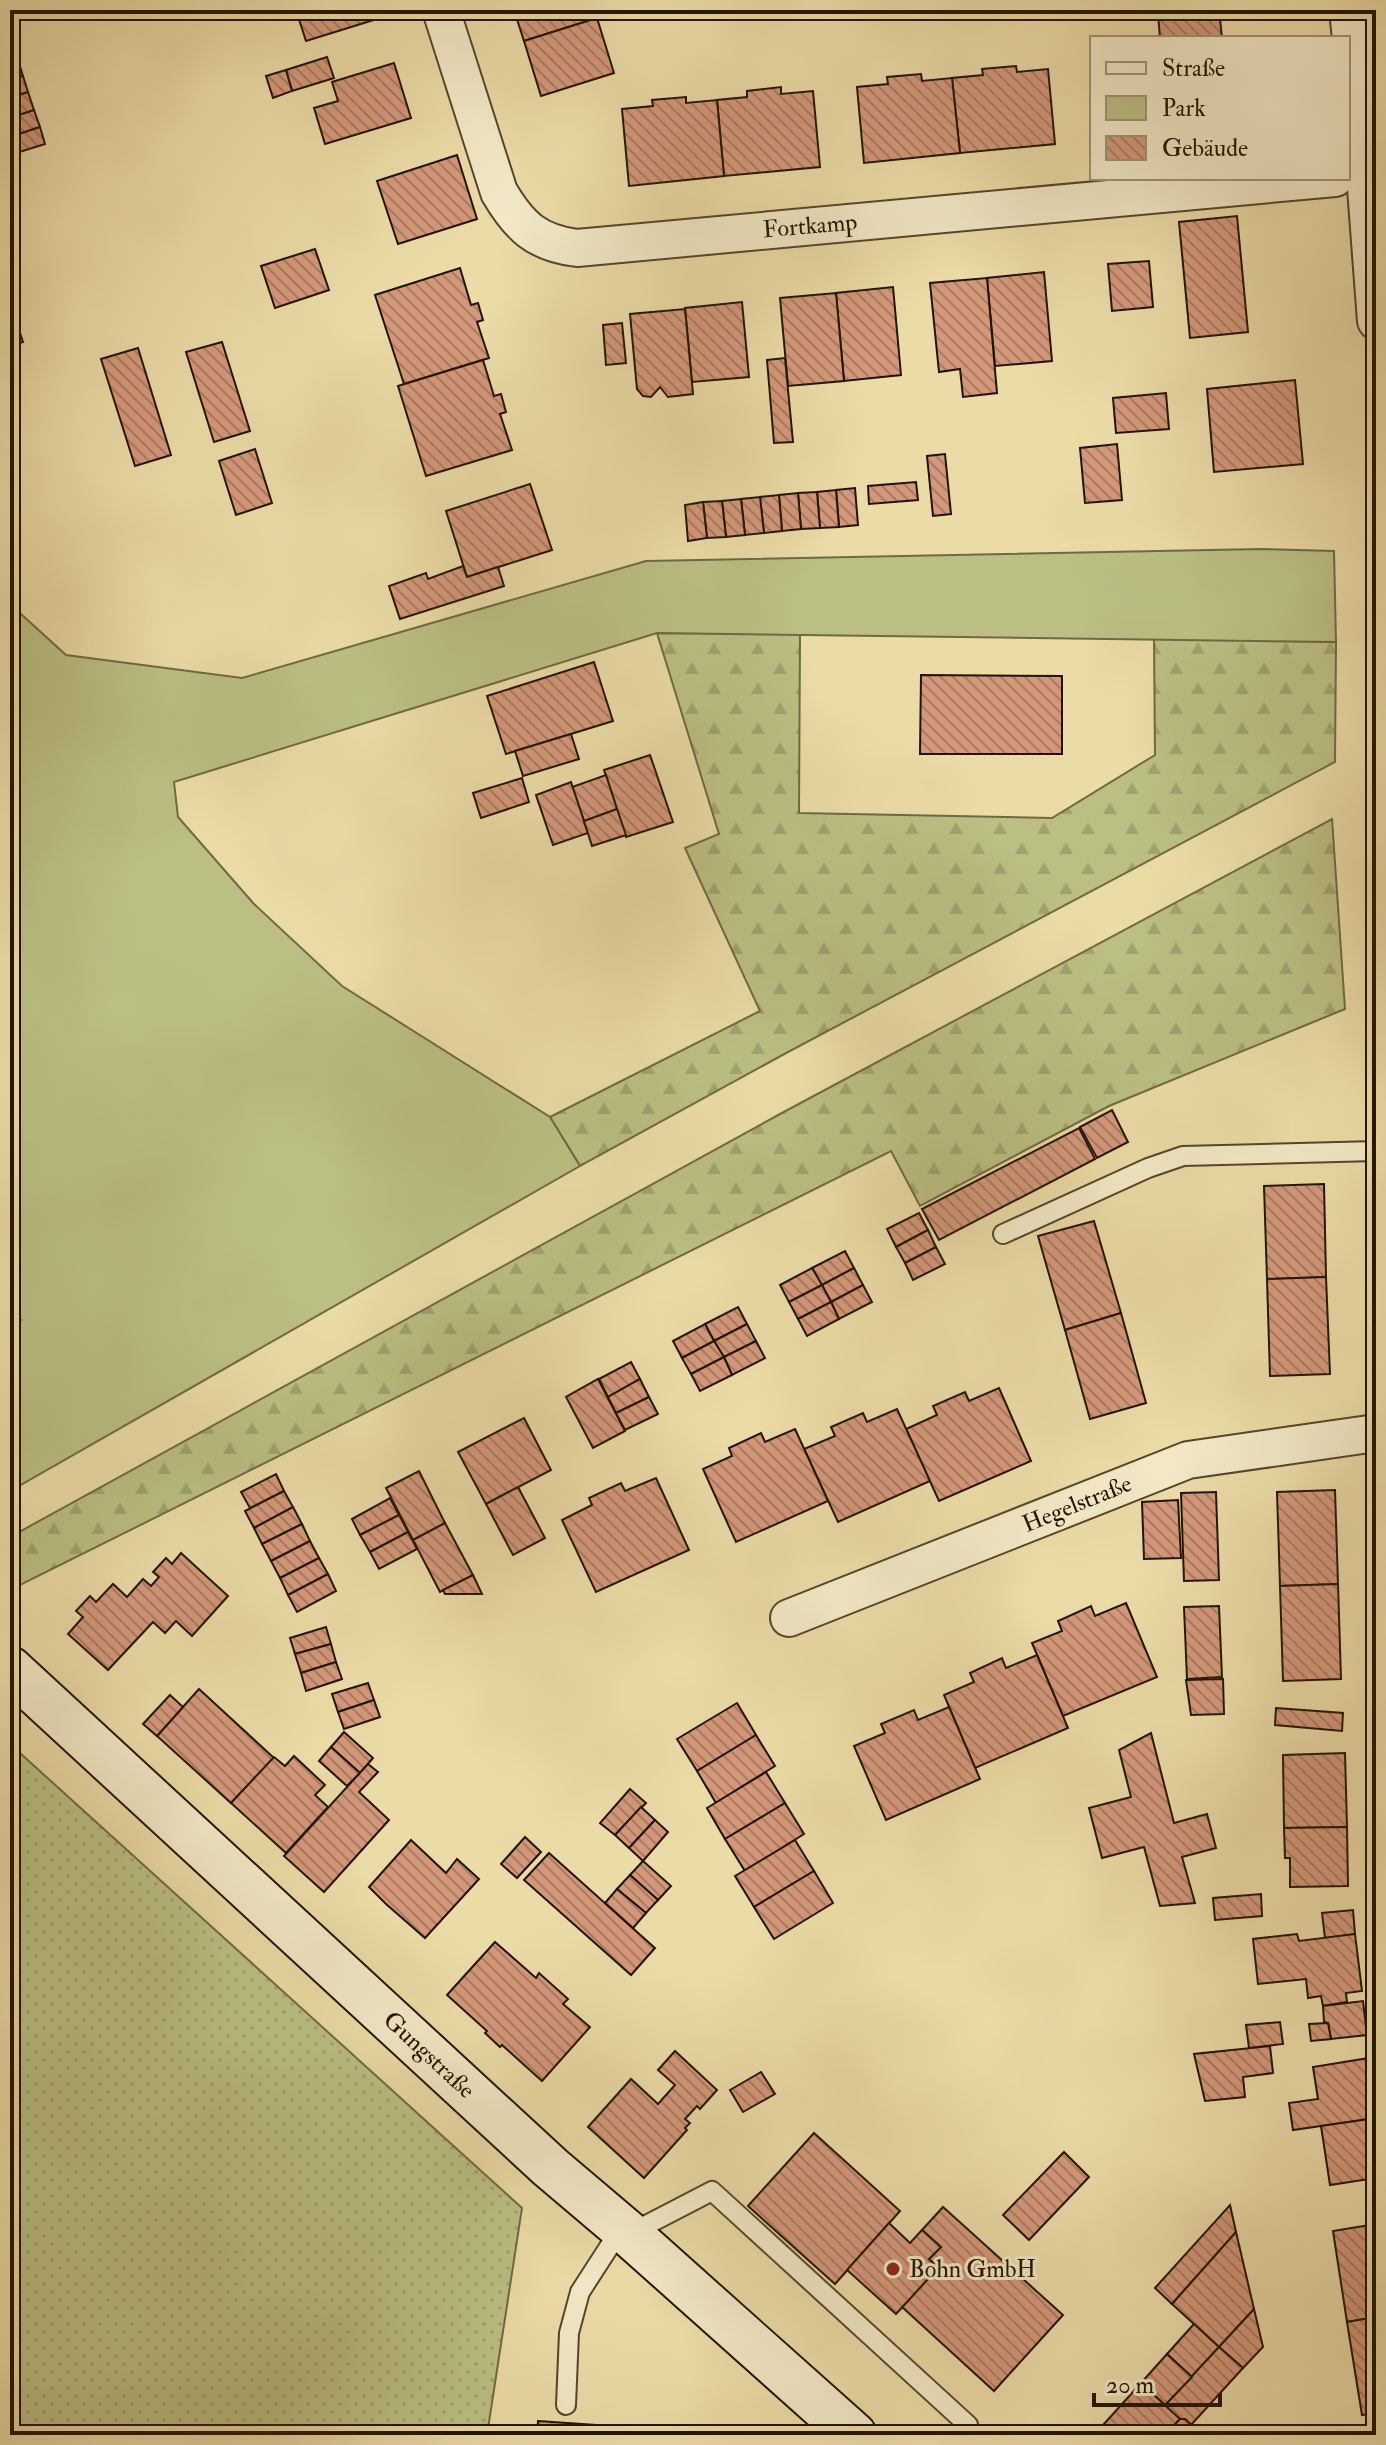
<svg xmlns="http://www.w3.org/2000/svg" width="1386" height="2445" font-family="'IM FELL Double Pica',serif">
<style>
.grass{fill:url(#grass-dots);stroke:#6f6a42;stroke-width:2}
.forest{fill:url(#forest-firs);stroke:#6f6a42;stroke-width:2}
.green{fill:#bbbf84;stroke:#6f6a42;stroke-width:2}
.building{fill:url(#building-back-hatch);stroke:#231401;stroke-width:2}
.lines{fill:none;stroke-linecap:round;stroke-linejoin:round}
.lane-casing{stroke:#55462a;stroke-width:22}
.street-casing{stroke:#55462a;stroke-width:40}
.secondary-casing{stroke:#231401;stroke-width:48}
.lane{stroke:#f2e8c6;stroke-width:18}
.street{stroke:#f2e8c6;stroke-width:36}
.secondary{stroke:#f2e8c6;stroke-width:44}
.poi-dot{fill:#8f2418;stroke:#f2e8c6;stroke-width:3}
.labels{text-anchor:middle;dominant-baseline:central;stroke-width:6;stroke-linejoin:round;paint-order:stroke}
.street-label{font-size:24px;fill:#231401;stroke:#f2e8c6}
.poi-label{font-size:24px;fill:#231401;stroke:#f2e8c6;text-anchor:start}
</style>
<defs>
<pattern id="grass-dots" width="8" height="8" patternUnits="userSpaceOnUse" patternTransform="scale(2)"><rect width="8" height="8" fill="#bbbf84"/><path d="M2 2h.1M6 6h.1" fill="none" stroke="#a0a370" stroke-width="1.8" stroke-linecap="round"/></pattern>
<pattern id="forest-firs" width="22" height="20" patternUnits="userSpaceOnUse" patternTransform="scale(2)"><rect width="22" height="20" fill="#bbbf84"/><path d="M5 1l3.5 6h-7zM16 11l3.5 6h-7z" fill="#a0a370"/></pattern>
<pattern id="building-back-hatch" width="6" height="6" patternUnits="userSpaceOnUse" patternTransform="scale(2)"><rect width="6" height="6" fill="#d3987a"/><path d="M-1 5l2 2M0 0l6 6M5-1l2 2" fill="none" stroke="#ab7b62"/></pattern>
</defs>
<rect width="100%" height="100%" fill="#ebdba7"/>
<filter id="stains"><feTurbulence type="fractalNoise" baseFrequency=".0025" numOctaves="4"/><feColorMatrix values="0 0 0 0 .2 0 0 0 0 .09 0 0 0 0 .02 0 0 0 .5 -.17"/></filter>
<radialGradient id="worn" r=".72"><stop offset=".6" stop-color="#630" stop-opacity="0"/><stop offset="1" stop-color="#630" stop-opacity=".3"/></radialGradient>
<path class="grass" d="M 10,1744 L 522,2208 L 487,2435 L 10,2435 Z"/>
<g class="forest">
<path d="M 657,633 L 800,634 L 799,813 L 1052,818 L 1155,755 L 1154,638 L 1336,642 L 1335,762 L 788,1052 L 580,1166 L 550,1117 L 760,1011 L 685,848 L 719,834 Z"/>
<path d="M 1332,819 L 1345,1009 L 1109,1106 L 920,1206 L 891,1151 L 10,1590 L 10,1537 L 780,1114 Z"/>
</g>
<path class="green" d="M 1262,549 L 1334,551 L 1336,642 L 657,633 L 174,782 L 178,817 L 254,904 L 342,986 L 550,1117 L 580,1166 L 10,1491 L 10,1330 L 21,1320 L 10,1308 L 10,604 L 66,655 L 242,678 L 646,561 Z"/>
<g class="building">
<path d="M 296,10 L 377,10 L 380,18 L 306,41 Z"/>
<path d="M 514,10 L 594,10 L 597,18 L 524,41 Z"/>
<path d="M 709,10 L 810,10 L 710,19 Z"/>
<path d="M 1196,10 L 1219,10 L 1222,38 L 1160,38 L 1158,14 Z"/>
<path d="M 597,18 L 614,73 L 541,96 L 524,41 Z"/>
<path d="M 17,57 L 23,76 L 10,80 L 10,59 Z"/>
<path d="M 327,57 L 334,78 L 292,91 L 286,70 Z"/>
<path d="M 394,63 L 411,118 L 325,144 L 314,108 L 338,101 L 332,82 Z"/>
<path d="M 1016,66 L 1017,72 L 1048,69 L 1055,144 L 960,153 L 952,78 L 983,75 L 982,69 Z"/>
<path d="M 286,70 L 292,91 L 273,98 L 266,76 Z"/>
<path d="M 921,74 L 922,81 L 952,78 L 960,153 L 864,163 L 857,87 L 888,84 L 887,77 Z"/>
<path d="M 23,76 L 28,92 L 10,98 L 10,80 Z"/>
<path d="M 781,87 L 781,94 L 813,91 L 820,167 L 724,176 L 717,100 L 747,97 L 747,91 Z"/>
<path d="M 28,92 L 34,110 L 10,118 L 10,98 Z"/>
<path d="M 686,97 L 686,103 L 717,100 L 724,176 L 629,186 L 622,109 L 653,106 L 652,100 Z"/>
<path d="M 34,110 L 40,127 L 10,137 L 10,118 Z"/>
<path d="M 40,127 L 45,144 L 13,154 L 10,137 Z"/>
<path d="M 457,155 L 477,219 L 398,244 L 377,181 Z"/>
<path d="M 1237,216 L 1248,332 L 1190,338 L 1179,222 Z"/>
<path d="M 315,249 L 329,290 L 275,308 L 261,266 Z"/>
<path d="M 1149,261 L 1153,307 L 1112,311 L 1108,264 Z"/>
<path d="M 460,268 L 471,305 L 478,303 L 483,320 L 477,322 L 489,358 L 404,384 L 375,295 Z"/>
<path d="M 1044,272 L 1052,361 L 995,366 L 987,278 Z"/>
<path d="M 987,278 L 997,393 L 963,397 L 960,369 L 939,372 L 930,283 Z"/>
<path d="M 893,287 L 901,375 L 844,381 L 836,293 Z"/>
<path d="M 836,293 L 844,381 L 788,386 L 780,298 Z"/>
<path d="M 10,302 L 23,342 L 10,346 Z"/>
<path d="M 742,302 L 749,377 L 692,382 L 685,308 Z"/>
<path d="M 685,309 L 693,394 L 668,397 L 660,387 L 651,397 L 643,396 L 637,389 L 630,314 Z"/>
<path d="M 622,323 L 626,363 L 606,365 L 603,325 Z"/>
<path d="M 222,342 L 250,431 L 214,442 L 186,352 Z"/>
<path d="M 138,348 L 171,455 L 135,466 L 101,359 Z"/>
<path d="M 785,358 L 793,442 L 774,443 L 767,360 Z"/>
<path d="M 483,360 L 494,396 L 501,394 L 506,412 L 500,414 L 512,450 L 426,476 L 398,386 Z"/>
<path d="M 1295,380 L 1303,464 L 1214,472 L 1207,389 Z"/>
<path d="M 1166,393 L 1169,429 L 1116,433 L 1113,398 Z"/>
<path d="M 1117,444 L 1122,500 L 1085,503 L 1080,448 Z"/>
<path d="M 255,449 L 272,503 L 236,515 L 219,461 Z"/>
<path d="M 945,454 L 951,514 L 933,516 L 927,456 Z"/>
<path d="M 916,482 L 918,500 L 869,504 L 868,486 Z"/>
<path d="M 530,484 L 552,550 L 467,577 L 446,511 Z"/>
<path d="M 855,488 L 858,525 L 839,527 L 836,490 Z"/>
<path d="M 836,490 L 839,527 L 820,528 L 817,492 Z"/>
<path d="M 817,492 L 820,528 L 801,529 L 798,493 Z"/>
<path d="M 798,493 L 801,529 L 782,531 L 779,495 Z"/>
<path d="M 779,495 L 782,531 L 764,533 L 760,497 Z"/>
<path d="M 760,497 L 764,533 L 745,535 L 741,499 Z"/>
<path d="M 741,499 L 745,535 L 726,537 L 722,501 Z"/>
<path d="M 722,501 L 726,537 L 707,538 L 703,502 Z"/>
<path d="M 703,502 L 707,538 L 688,541 L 685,505 Z"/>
<path d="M 463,566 L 467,577 L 498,567 L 504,586 L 400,619 L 389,586 L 426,573 L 428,579 Z"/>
<path d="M 594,662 L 613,721 L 506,754 L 487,696 Z"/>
<path d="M 921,675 L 1062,676 L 1062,754 L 920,754 Z"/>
<path d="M 571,734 L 579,759 L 523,776 L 515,751 Z"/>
<path d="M 650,755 L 673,822 L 626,837 L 604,770 Z"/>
<path d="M 606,775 L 617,809 L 584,821 L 572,787 Z"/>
<path d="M 522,778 L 529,802 L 481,818 L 473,793 Z"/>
<path d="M 571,782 L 588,833 L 553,845 L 536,795 Z"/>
<path d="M 617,809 L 626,835 L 592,846 L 584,821 Z"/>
<path d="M 1112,1110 L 1128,1142 L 1097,1158 L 1080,1127 Z"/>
<path d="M 1079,1128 L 1095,1159 L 939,1240 L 922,1209 Z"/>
<path d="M 1324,1184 L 1326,1277 L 1267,1279 L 1264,1186 Z"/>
<path d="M 919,1213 L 928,1230 L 896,1247 L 887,1229 Z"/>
<path d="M 1094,1221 L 1121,1313 L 1065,1330 L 1038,1236 Z"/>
<path d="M 928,1230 L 936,1247 L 905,1263 L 896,1247 Z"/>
<path d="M 936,1247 L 945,1264 L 913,1280 L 905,1263 Z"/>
<path d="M 845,1251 L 854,1268 L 822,1285 L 812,1268 Z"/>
<path d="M 812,1268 L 822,1285 L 789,1302 L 780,1285 Z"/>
<path d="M 854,1268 L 863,1285 L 831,1302 L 822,1285 Z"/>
<path d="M 1326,1277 L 1330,1374 L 1270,1376 L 1267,1279 Z"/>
<path d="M 822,1285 L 831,1302 L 798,1319 L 789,1302 Z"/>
<path d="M 863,1285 L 872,1302 L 839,1319 L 831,1302 Z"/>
<path d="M 831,1302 L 839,1319 L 807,1336 L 798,1319 Z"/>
<path d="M 738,1307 L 747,1324 L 714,1341 L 705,1324 Z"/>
<path d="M 1121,1313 L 1146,1403 L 1090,1419 L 1065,1330 Z"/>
<path d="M 705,1324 L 714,1341 L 682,1358 L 673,1341 Z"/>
<path d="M 747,1324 L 756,1341 L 724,1357 L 714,1341 Z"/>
<path d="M 714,1341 L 724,1357 L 691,1374 L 682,1358 Z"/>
<path d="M 756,1341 L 765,1358 L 732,1375 L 724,1357 Z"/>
<path d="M 724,1357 L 732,1375 L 700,1391 L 691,1374 Z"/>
<path d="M 631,1362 L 640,1379 L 608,1397 L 599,1379 Z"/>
<path d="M 598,1379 L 625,1431 L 593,1448 L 566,1397 Z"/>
<path d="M 640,1379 L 649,1397 L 616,1413 L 608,1397 Z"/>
<path d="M 999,1388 L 1031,1461 L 939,1501 L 906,1429 L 937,1415 L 933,1406 L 965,1392 L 969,1401 Z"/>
<path d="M 649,1397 L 658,1414 L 625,1430 L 616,1413 Z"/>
<path d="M 897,1409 L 930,1481 L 838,1522 L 804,1449 L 835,1436 L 831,1427 L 863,1413 L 867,1422 Z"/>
<path d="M 524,1418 L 551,1470 L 486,1504 L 458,1452 Z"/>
<path d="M 795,1429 L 828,1501 L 736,1542 L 703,1469 L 732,1456 L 729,1448 L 761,1433 L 765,1442 Z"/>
<path d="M 419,1471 L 445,1523 L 413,1540 L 386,1488 Z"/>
<path d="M 276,1474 L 284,1491 L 250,1508 L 241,1492 Z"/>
<path d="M 656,1478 L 689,1550 L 596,1592 L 562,1520 L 592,1505 L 589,1498 L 621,1483 L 625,1491 Z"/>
<path d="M 518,1487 L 545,1538 L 513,1555 L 486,1504 Z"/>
<path d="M 1335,1490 L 1338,1584 L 1280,1586 L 1277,1492 Z"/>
<path d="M 284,1491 L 293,1507 L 254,1528 L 245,1511 Z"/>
<path d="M 1216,1492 L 1219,1580 L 1184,1581 L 1181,1493 Z"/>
<path d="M 390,1498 L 399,1515 L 360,1535 L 352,1519 Z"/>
<path d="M 1178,1500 L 1181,1558 L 1144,1559 L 1142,1502 Z"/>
<path d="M 293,1507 L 302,1524 L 262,1544 L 254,1528 Z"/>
<path d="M 399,1515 L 408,1532 L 370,1552 L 360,1535 Z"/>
<path d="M 445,1523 L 473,1575 L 440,1592 L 413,1540 Z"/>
<path d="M 302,1524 L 310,1541 L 271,1561 L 262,1544 Z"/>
<path d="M 408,1532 L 417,1549 L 379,1569 L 370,1552 Z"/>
<path d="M 310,1541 L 319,1558 L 280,1578 L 271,1561 Z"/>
<path d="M 181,1553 L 228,1596 L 192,1636 L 176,1621 L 165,1633 L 153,1622 L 108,1670 L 68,1634 L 83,1617 L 76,1611 L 90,1596 L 96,1602 L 113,1584 L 127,1597 L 143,1579 L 151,1586 L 159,1577 L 153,1572 L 166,1558 L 172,1564 Z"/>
<path d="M 319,1558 L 328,1574 L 288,1595 L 280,1578 Z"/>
<path d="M 328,1574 L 336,1591 L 297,1612 L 288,1595 Z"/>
<path d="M 473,1575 L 482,1594 L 445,1594 L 443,1590 Z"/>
<path d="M 1338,1584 L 1341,1679 L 1283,1681 L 1280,1586 Z"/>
<path d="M 1126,1603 L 1157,1677 L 1063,1716 L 1032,1643 L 1062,1631 L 1058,1621 L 1091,1606 L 1095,1616 Z"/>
<path d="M 1219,1606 L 1222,1677 L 1187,1679 L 1184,1607 Z"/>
<path d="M 326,1627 L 331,1644 L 295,1654 L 290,1638 Z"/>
<path d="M 331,1644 L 336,1662 L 301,1673 L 295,1654 Z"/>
<path d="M 1037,1655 L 1068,1728 L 975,1768 L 944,1695 L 974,1682 L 970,1673 L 1002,1658 L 1006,1668 Z"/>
<path d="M 336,1662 L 342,1679 L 306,1691 L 301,1673 Z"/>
<path d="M 1223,1679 L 1224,1714 L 1191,1715 L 1186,1680 Z"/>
<path d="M 368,1683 L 374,1700 L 338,1712 L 332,1694 Z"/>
<path d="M 199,1689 L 274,1758 L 231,1803 L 157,1736 Z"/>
<path d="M 170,1695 L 183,1707 L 157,1736 L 143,1724 Z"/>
<path d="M 374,1700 L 380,1717 L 344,1729 L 338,1712 Z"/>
<path d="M 737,1703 L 756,1735 L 697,1771 L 677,1739 Z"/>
<path d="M 949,1707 L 980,1779 L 886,1820 L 854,1746 L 885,1733 L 881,1724 L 914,1710 L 918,1720 Z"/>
<path d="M 1276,1708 L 1343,1713 L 1342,1731 L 1275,1725 Z"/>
<path d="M 344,1732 L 373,1758 L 360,1773 L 331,1747 Z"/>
<path d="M 1151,1733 L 1174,1823 L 1207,1814 L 1216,1848 L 1182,1857 L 1195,1903 L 1160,1906 L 1144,1847 L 1102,1858 L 1089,1808 L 1131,1797 L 1119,1750 Z"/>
<path d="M 756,1735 L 775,1766 L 716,1803 L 697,1771 Z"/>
<path d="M 331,1747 L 360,1773 L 347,1786 L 319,1761 Z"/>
<path d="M 1345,1753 L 1347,1827 L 1284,1828 L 1283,1755 Z"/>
<path d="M 294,1756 L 325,1785 L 315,1795 L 328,1807 L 286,1853 L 231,1803 L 274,1757 L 285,1766 Z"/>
<path d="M 368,1764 L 378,1772 L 359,1792 L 389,1820 L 324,1892 L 284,1856 Z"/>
<path d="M 766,1772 L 785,1803 L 725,1839 L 707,1808 Z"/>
<path d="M 630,1789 L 646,1803 L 615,1835 L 600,1823 Z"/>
<path d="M 785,1803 L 804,1834 L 745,1871 L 725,1839 Z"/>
<path d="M 641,1807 L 655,1820 L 629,1848 L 615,1835 Z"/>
<path d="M 655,1820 L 668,1832 L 643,1861 L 629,1848 Z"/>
<path d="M 1347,1827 L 1348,1886 L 1290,1887 L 1290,1858 L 1285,1858 L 1284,1828 Z"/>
<path d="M 525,1837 L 541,1852 L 517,1878 L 501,1864 Z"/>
<path d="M 411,1840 L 446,1873 L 457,1859 L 479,1879 L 425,1938 L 386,1904 L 369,1887 Z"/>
<path d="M 795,1840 L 814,1871 L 754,1907 L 735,1876 Z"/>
<path d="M 549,1853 L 655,1948 L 631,1975 L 524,1880 Z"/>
<path d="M 643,1861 L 671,1886 L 658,1900 L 630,1875 Z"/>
<path d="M 814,1871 L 833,1903 L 774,1939 L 754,1907 Z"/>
<path d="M 630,1875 L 658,1900 L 646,1913 L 617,1889 Z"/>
<path d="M 617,1889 L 646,1913 L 633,1928 L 605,1903 Z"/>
<path d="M 1261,1894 L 1262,1916 L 1215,1920 L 1213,1898 Z"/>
<path d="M 1353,1910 L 1355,1934 L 1325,1938 L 1322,1913 Z"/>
<path d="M 1297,1934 L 1299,1941 L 1355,1934 L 1362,1991 L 1346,1993 L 1347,2002 L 1323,2006 L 1321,1996 L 1308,1998 L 1306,1979 L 1258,1984 L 1253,1939 Z"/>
<path d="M 495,1942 L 536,1978 L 539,1973 L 568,1999 L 563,2004 L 590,2027 L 542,2081 L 502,2045 L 500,2047 L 485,2033 L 487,2031 L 447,1995 Z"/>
<path d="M 1363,2001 L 1367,2035 L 1331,2039 L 1328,2023 L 1324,2022 L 1323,2006 Z"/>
<path d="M 1280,2022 L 1283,2044 L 1249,2048 L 1246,2025 Z"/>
<path d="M 1328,2023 L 1331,2039 L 1311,2041 L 1309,2024 Z"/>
<path d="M 1270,2046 L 1273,2073 L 1243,2077 L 1245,2097 L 1205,2101 L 1194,2054 Z"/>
<path d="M 675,2051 L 717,2090 L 700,2109 L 697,2106 L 685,2119 L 690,2123 L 685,2128 L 687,2130 L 644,2178 L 588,2127 L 631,2079 L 658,2104 L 675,2085 L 658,2070 Z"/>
<path d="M 1369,2058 L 1376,2118 L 1293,2130 L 1289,2103 L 1318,2099 L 1313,2067 Z"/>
<path d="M 761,2072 L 775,2094 L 743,2112 L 730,2090 Z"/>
<path d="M 1376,2118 L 1376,2178 L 1330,2185 L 1321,2126 Z"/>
<path d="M 814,2133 L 900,2211 L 835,2284 L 748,2206 Z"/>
<path d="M 1064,2152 L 1089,2177 L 1029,2240 L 1003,2215 Z"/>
<path d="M 1230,2205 L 1236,2232 L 1172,2304 L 1155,2288 Z"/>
<path d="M 943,2207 L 1063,2315 L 994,2391 L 902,2307 L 938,2268 L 929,2259 L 941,2247 L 922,2230 Z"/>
<path d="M 889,2223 L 910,2243 L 922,2230 L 941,2247 L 929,2259 L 938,2268 L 896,2314 L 847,2270 Z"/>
<path d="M 1376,2224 L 1376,2317 L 1347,2322 L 1333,2231 Z"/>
<path d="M 1236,2232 L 1254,2309 L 1219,2347 L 1172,2304 Z"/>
<path d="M 1254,2309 L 1263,2347 L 1243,2368 L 1219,2347 Z"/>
<path d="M 1376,2317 L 1376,2413 L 1362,2415 L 1347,2322 Z"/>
<path d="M 1194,2324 L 1219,2347 L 1192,2377 L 1167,2354 Z"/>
<path d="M 1219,2347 L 1243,2368 L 1191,2425 L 1185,2419 L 1180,2419 L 1164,2406 Z"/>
<path d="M 1167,2354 L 1192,2377 L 1165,2405 L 1141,2383 Z"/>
<path d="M 1141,2383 L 1180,2419 L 1165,2435 L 1094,2435 Z"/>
<path d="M 1180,2419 L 1185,2419 L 1200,2433 L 1198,2435 L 1165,2435 Z"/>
<path d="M 538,2421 L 625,2427 L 625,2435 L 537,2435 Z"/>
</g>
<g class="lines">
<defs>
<g id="lane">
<path d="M 1003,1234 L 1148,1168 L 1183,1156 L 1376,1151"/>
<path d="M 631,2233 L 712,2191 L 968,2425 L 965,2435"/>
<path d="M 566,2405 L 569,2333 L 580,2292 L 622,2227"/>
</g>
<g id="street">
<path d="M 441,10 L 499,192 C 519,226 536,243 577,248 L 1335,178"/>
<path d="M 1348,10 L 1365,175 L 1376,321"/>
<path d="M 789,1618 L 1188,1460 L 1376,1433"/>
</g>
<path id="secondary" d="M 10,1669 L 550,2167 L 629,2234 L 854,2435"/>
</defs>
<use href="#lane" class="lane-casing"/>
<use href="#street" class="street-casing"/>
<use href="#secondary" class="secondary-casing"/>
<use href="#lane" class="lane"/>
<use href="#street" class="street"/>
<use href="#secondary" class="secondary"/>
</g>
<circle class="poi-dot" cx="893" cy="2269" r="8"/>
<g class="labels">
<g class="street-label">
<text transform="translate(810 226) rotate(-5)">Fortkamp</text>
<text transform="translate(1077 1504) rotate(-22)">Hegelstraße</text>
<text transform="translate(429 2055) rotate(43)">Gungstraße</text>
</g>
<g class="poi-label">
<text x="909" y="2269">Bohn GmbH</text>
</g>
</g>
<rect width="1386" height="2445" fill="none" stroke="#ebdba7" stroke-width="40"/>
<rect x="12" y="12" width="1362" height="2421" fill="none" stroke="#231401" stroke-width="4"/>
<rect x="20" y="20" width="1346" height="2405" fill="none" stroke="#231401" stroke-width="2"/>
<rect x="1090" y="36" width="260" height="144" fill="#f2e8c6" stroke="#9f9377" stroke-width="2"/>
<rect x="1106" y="62" width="40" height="12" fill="#f2e8c6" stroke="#9f9377" stroke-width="2"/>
<text x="1162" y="76" font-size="24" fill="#231401">Straße</text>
<rect x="1106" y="96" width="40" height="24" fill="#bbbf84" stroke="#9f9377" stroke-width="2"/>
<text x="1162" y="116" font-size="24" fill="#231401">Park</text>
<rect x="1106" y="136" width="40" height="24" fill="url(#building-back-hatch)" stroke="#9f9377" stroke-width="2"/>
<text x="1162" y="156" font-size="24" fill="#231401">Gebäude</text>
<path d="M1094 2393v12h126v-12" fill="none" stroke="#231401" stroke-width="4"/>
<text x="1106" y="2393" font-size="24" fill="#231401" stroke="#f2e8c6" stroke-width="6" paint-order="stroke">20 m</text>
<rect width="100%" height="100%" filter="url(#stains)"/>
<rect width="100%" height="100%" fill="url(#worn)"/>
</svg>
